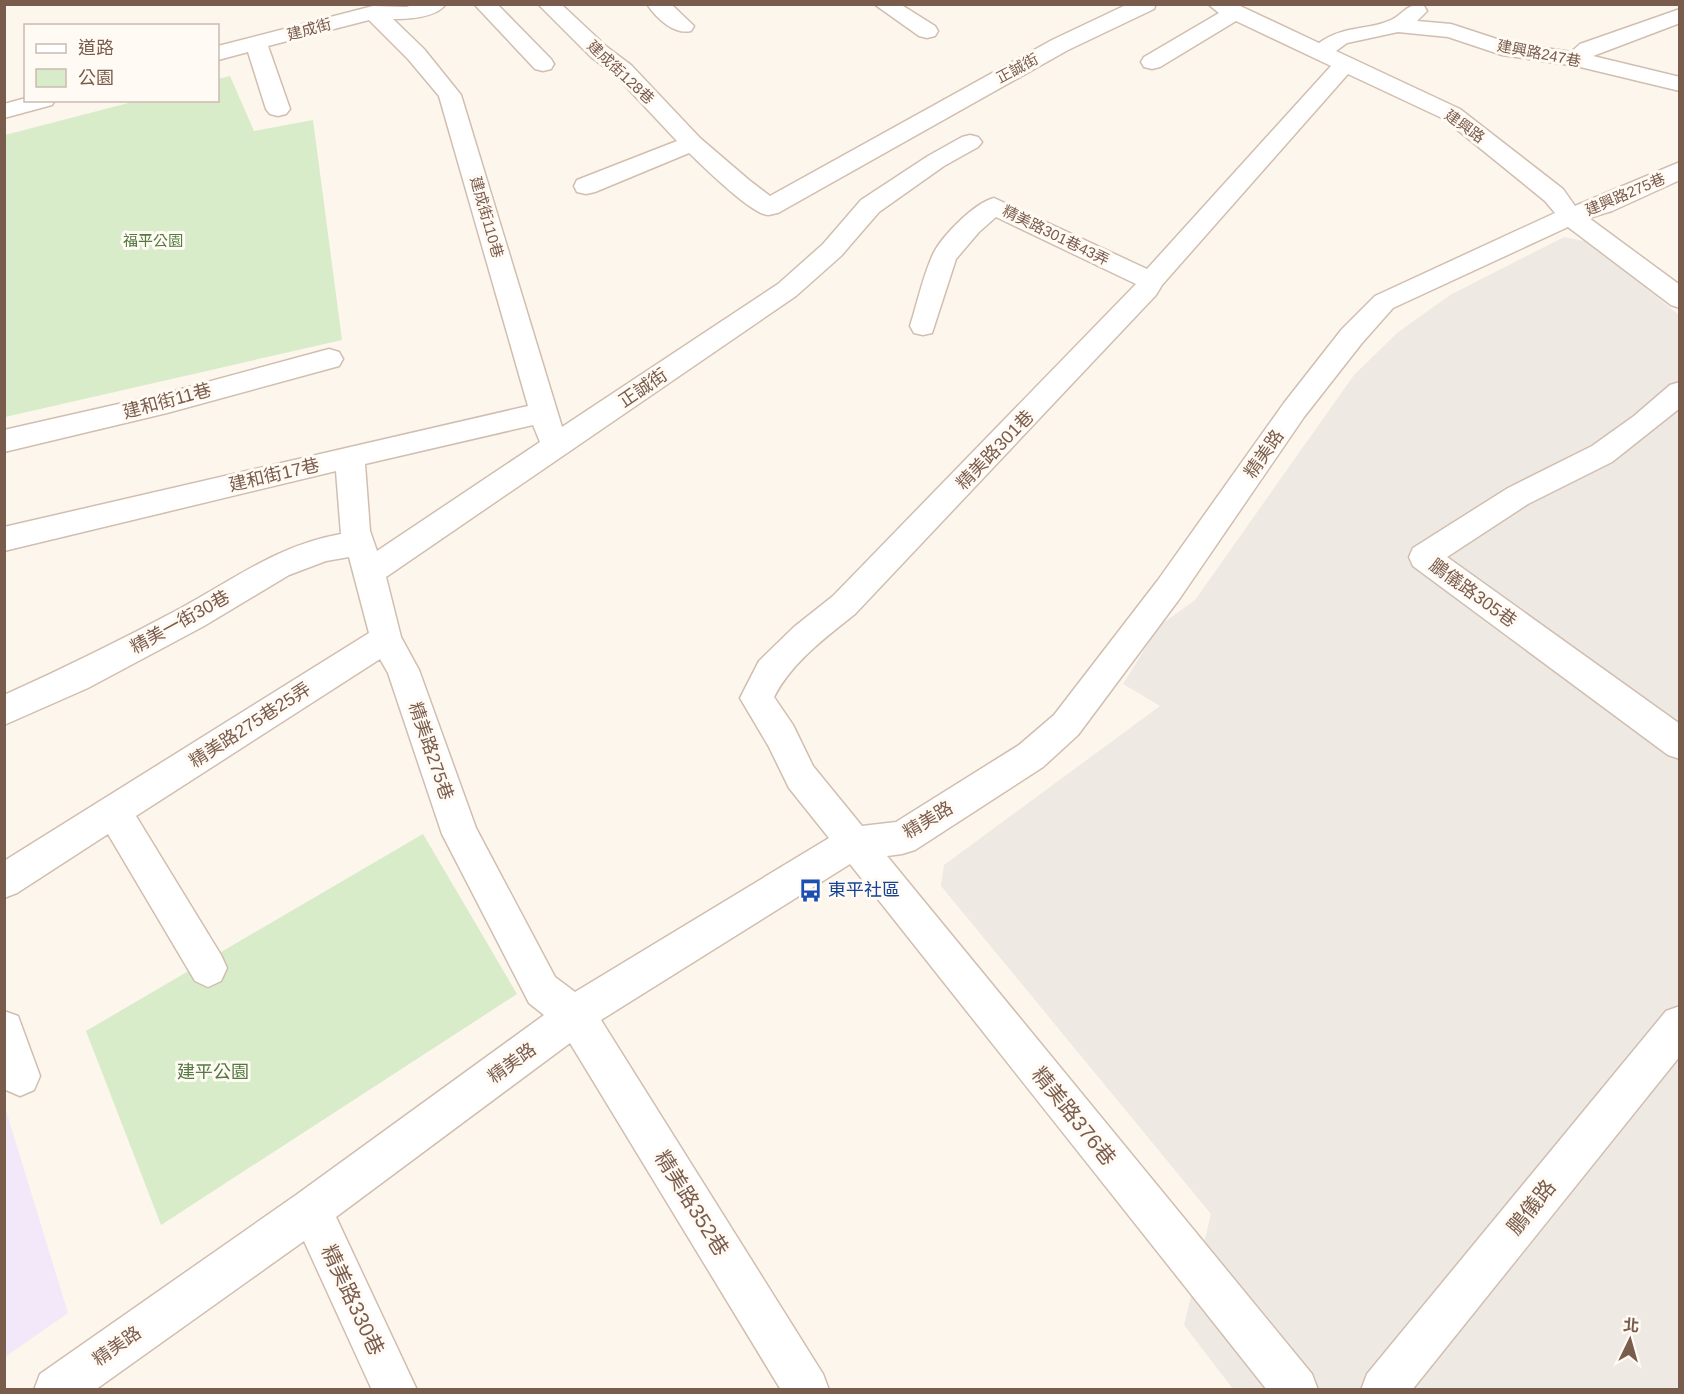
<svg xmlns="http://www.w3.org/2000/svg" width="1684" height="1394" font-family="Arial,'Noto Sans TC',sans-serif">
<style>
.industrial{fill:#efe9e4}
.education{fill:#f3e8fa}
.green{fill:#d8ecc9}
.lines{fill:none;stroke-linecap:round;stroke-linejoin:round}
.minor-casing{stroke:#d1beb0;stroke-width:3}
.minor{fill:#fff;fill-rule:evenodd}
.labels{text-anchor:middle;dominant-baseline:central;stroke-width:6;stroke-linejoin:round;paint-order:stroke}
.far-street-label{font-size:15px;fill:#7a5c4d;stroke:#fffaf3}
.far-park-label{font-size:15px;fill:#537a41;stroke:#fffaf3}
.street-label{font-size:18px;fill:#7a5c4d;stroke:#fffaf3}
.transit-label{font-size:18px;fill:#164399;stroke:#fffaf3;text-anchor:start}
.park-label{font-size:18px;fill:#537a41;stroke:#fffaf3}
.near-street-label{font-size:21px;fill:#7a5c4d;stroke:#fffaf3}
</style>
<rect width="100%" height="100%" fill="#fdf6ec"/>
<path class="industrial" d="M 1564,237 L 1590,242 L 1679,315 L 1679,1389 L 1233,1389 L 1184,1325 L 1211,1214 L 941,886 L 944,865 L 1160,706 L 1123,684 L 1159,626 L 1195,600 L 1354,375 L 1397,333 L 1450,295 Z"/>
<path class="education" d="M 4,1104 L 68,1313 L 5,1357 L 4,1357 Z"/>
<g class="green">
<path d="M 230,76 L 254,131 L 313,120 L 342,340 L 5,417 L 5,135 L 136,101 L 218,100 L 218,79 Z"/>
<path d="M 423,834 L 517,994 L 161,1225 L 86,1031 Z"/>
</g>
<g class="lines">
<defs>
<g id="minor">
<path d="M 413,4 L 446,4 C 436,18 408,19 393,19 L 424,49 L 461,95 L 562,427 L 778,284 L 823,244 L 861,200 L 928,156 L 962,137 L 970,135 L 978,137 L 982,142 L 978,147 L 944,166 L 879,212 L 841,256 L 796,296 L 386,577 L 401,637 L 419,670 L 476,828 L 555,977 L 575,992 L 829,838 L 789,788 L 769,747 L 740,698 L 759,661 L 794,627 L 833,596 L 1136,284 L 996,217 L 979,232 L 956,259 L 932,333 L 923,335 L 914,333 L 910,326 C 917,304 922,280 931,259 C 938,239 974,203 994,198 L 1147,269 L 1331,66 L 1236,21 L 1160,67 L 1152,69 L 1144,67 L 1141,62 L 1144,57 L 1219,13 L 1208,4 L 1236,4 L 1319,43 C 1344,25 1366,31 1391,20 C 1404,14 1407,2 1424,6 L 1427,11 L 1417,21 L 1451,24 L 1506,42 L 1571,52 L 1580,44 L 1680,9 L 1680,23 L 1593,56 L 1680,77 L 1680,91 L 1576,66 L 1502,55 L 1448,37 L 1398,32 L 1347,43 L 1336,51 L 1460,109 L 1563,189 L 1575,206 L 1680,162 L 1680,180 L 1612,211 L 1589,218 L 1680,285 L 1680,308 L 1671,305 L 1568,227 L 1393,308 L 1362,343 L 1304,417 L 1180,598 L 1078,735 L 1043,767 L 915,850 L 902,854 L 887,856 L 1312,1374 L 1318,1390 L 1267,1390 L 850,864 L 601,1020 L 823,1374 L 829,1390 L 781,1390 L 570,1043 L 336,1217 L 417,1390 L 372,1390 L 304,1241 L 95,1390 L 34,1390 L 40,1374 L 296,1195 L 544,1015 L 529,1003 L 442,834 L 388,673 L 380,659 L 136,816 L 221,955 L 227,968 L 221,981 L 208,987 L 195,981 L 108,834 L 17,893 L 4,898 L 4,861 L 369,633 L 349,557 L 326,561 L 289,575 L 204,626 L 88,688 L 4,725 L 4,695 C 64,668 123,639 181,608 C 235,579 278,545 341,534 L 336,471 L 4,551 L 4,527 L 528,406 L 439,96 L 408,59 L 369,20 L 268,46 L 290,109 L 286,114 L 278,116 L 270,114 L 266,109 L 248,52 L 218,60 L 218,46 L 373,6 L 407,7 ZM 1348,74 L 1444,119 L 1545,201 L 1555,213 L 1375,296 L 1342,329 L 1284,403 L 1158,580 L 1054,715 L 1019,745 L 896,822 L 862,826 L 813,766 L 793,725 L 774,697 C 792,662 825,638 855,614 L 1156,295 L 1162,285 ZM 533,425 L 540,442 L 377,551 L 370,531 L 365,464 Z"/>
<path d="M 474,4 L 497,4 L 551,59 L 554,64 L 551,69 L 543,71 L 535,69 Z"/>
<path d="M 538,4 L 561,4 L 607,47 L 631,65 L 700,138 L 749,180 L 770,196 L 1052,40 L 1128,4 L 1156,4 L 1154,9 L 1068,50 L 778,213 C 776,213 770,215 768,215 C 751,214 703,166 689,153 L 595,192 L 586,194 L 577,192 L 574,186 L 577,180 L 677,141 L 615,75 L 591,57 Z"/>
<path d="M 647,4 L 671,4 L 694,26 L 691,31 C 674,35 656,18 647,4 Z"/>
<path d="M 874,4 L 900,4 L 935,26 L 938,31 L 935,36 L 927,38 L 919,36 Z"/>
<path d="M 26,98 L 26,100 L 55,100 L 52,105 L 4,118 L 4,104 Z"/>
<path d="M 329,349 L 339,352 L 343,359 L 339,366 L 167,413 L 4,452 L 4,430 L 167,393 Z"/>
<path d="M 1680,382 L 1680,408 L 1612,462 L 1528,504 L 1447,557 L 1680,724 L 1680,759 L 1668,755 L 1413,566 L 1409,557 L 1413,548 L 1508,488 L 1592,446 L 1634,416 L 1670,385 Z"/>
<path d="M 1680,1006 L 1680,1056 L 1412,1390 L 1361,1390 L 1367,1374 L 1666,1011 Z"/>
<path d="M 4,1011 L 18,1016 L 40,1076 L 34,1090 L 20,1096 L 6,1090 L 4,1086 Z"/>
</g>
</defs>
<use href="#minor" class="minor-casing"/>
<use href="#minor" class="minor"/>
</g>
<defs>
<symbol id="bus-bare" viewBox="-9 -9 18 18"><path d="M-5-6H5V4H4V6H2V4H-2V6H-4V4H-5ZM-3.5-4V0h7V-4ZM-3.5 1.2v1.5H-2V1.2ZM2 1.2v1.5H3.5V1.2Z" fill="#1a4fb4" stroke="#fffaf3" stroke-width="2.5" paint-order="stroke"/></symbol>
</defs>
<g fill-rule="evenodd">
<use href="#bus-bare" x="794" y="874" width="33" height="33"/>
</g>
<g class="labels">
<g class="far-street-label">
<text transform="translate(309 29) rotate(-15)">建成街</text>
<text transform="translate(1539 53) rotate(11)">建興路247巷</text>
<text transform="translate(1017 68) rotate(-28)">正誠街</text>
<text transform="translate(621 72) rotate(43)">建成街128巷</text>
<text transform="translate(1465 126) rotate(36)">建興路</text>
<text transform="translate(1625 194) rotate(-23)">建興路275巷</text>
<text transform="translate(487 217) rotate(74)">建成街110巷</text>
<text transform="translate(1056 235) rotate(26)">精美路301巷43弄</text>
</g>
<g class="far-park-label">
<text x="153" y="240">福平公園</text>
</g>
<g class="street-label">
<text transform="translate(643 388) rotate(-34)">正誠街</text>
<text transform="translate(167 401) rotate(-15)">建和街11巷</text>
<text transform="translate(995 450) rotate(-46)">精美路301巷</text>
<text transform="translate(1264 454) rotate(-55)">精美路</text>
<text transform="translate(274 475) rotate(-13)">建和街17巷</text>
<text transform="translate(1473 593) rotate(36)">鵬儀路305巷</text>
<text transform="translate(180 622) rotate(-29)">精美一街30巷</text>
<text transform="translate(250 725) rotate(-33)">精美路275巷25弄</text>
<text transform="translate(431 751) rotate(71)">精美路275巷</text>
<text transform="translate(928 820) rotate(-31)">精美路</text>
<text transform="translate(512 1063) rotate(-36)">精美路</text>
<text transform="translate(117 1346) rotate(-35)">精美路</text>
</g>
<g class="transit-label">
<text x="828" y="890">東平社區</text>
</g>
<g class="park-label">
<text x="213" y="1072">建平公園</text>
</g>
<g class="near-street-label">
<text transform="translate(1074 1116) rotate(51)">精美路376巷</text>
<text transform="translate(692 1203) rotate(58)">精美路352巷</text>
<text transform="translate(1531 1207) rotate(-51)">鵬儀路</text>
<text transform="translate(353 1300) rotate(65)">精美路330巷</text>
</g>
</g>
<rect width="1684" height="1394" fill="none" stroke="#7a5c4d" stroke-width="12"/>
<rect x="24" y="24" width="195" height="78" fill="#fffaf3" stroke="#cabbb1" stroke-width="1.5"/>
<rect x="36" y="44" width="30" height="9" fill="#ffffff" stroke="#cabbb1" stroke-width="1.5"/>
<text x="78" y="54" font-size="18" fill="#7a5c4d">道路</text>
<rect x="36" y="69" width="30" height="18" fill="#d8ecc9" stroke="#cabbb1" stroke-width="1.5"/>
<text x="78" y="84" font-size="18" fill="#7a5c4d">公園</text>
<g transform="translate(1630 1340) rotate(5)" stroke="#fffaf3" stroke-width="4.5" paint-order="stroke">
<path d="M0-4.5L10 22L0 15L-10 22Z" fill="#7a5c4d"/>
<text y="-9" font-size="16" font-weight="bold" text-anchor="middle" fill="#7a5c4d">北</text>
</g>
</svg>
